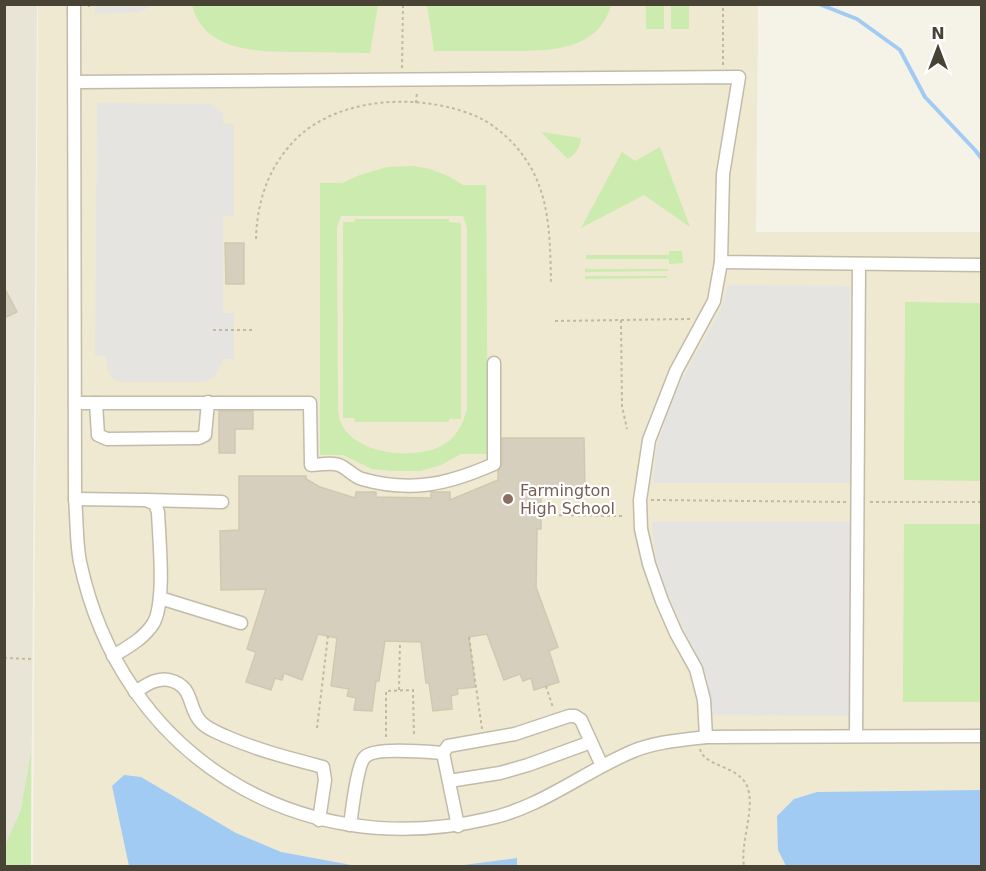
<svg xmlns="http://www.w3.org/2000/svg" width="986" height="871" font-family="'DejaVu Sans',sans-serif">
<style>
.residential{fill:#e9e5d6}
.education{fill:#efe9d1}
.green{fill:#cbebaf;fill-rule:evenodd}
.parking{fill:#e6e4e0}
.water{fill:#a2cbf4}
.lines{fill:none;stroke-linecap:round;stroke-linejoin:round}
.stream{stroke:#a2cbf4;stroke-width:4}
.building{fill:#d7cfbd;stroke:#d2c8b0;stroke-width:1.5}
.minor-casing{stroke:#c1bbaa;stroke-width:15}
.path{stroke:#c4b99b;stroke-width:2;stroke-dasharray:3 3;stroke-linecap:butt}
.minor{stroke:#fff;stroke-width:12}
.education-dot{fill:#8d6e63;stroke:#fff;stroke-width:2}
.labels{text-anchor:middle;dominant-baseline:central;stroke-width:4.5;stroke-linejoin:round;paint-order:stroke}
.education-label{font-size:16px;fill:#785e54;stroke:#fff;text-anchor:start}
</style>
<rect width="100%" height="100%" fill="#f5f2e8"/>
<path class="residential" d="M 37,4 L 31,866 L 5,866 L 4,5 Z"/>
<path class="education" d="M 38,5 L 758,5 L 756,232 L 981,232 L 981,866 L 33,866 Z"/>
<g class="green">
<path d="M 192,5 L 192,4 L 378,5 L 370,53 C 348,53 326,52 304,52 C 263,51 205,55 192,5 Z"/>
<path d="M 427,5 L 427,4 L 611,5 C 598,53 545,51 505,51 C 481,51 458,51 434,51 Z"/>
<rect x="646" y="5" width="18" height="24"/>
<rect x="671" y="5" width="18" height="24"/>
<path d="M 541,132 L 581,138 C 580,147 576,154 568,159 Z"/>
<path d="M 660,147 L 690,227 L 644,195 L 581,228 L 622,152 L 635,161 Z"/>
<path d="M 413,166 L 430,169 L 450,177 L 463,185 L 486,185 L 488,454 L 461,454 L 441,465 L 420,471 L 391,471 L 372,469 L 343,455 L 320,455 L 320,183 L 342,183 L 360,175 L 387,167 ZM 341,216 L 463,216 L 467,228 L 467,409 C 463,424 456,439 441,446 C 414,460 355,455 341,423 C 339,419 339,414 338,409 L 337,227 Z"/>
<path d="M 355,219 L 449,219 L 449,222 L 461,223 L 461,419 L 449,419 L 449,422 L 355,422 L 354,418 L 343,418 L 343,222 L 354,222 Z"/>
<path d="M 669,251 L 682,251 L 683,263 L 669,264 L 669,259 L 586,259 L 586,255 L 669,255 Z"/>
<path d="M 585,269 L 668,269 L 668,271 L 585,272 Z"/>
<path d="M 585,276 L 667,276 L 667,278 L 585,279 Z"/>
<path d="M 905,302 L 981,303 L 981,481 L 904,480 Z"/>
<path d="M 904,524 L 981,524 L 981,702 L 903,702 Z"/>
<path d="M 31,752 L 31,866 L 5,866 L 5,845 L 21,810 Z"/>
</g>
<g class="parking">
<path d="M 95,5 L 95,4 L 150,5 L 149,7 L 140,12 L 95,14 Z"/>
<path d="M 97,103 L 213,104 L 223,114 L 223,123 L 234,124 L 234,216 L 223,216 L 223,313 L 234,313 L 234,359 L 223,359 L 214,378 L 203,382 L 120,382 L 112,378 L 107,369 L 106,356 L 95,356 Z"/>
<path d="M 728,285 L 850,286 L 851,483 L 653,483 L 656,450 L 673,396 L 721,309 Z"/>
<path d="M 652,522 L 850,522 L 850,716 L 712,715 L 707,677 L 666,590 L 655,555 Z"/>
</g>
<g class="water">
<path d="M 124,775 L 141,777 L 236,833 L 281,852 L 357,866 L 129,866 L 112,786 Z"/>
<path d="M 981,790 L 981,866 L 786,866 L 778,850 L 777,816 L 794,799 L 817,792 Z"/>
<path d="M 517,858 L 517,866 L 456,866 Z"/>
</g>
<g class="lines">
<path class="stream" d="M 819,4 L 857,19 L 900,50 L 925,97 L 975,150 L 982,159"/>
</g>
<g class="building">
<path d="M 225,243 L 244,243 L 244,284 L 226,284 Z"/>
<path d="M 4,287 L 17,312 L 4,318 Z"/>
<path d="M 219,411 L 253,411 L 253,429 L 235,429 L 235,453 L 219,453 Z"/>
<path d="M 502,438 L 584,438 L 585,491 L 541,491 L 541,529 L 537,529 L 536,587 L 558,647 L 549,651 L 559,682 L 534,690 L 531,678 L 523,681 L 520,674 L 504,680 L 487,634 L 469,637 L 475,687 L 457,689 L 458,694 L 451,696 L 452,709 L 433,711 L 429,683 L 426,683 L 421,642 L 385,641 L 379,681 L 376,681 L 372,711 L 354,710 L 356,698 L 347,696 L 349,689 L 331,686 L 337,638 L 318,634 L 302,680 L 284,673 L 282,680 L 275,678 L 271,690 L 246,682 L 256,652 L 247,649 L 266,589 L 221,590 L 220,531 L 239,530 L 239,476 L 306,476 L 306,479 L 320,487 L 355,498 L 356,492 L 376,492 L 376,497 L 431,498 L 431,492 L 450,492 L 450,500 L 498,480 L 498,471 L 502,464 Z"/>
</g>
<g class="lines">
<defs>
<g id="minor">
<path d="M 74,4 L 75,499 C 77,519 76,542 80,562 C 121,755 297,863 487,819 C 540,808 582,773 631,752 C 654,742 681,740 706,737 L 982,736"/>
<path d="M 75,82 L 739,77 L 723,174 L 721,262 L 982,265"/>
<path d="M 75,403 L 310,403 L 311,465 C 319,465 331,462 339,465 C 347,468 354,477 362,479 C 411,493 449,484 494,464 L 494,363"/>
<path d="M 96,403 L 98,435 L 107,439 L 199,438 L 205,435 L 208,402"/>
<path d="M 75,499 L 146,500 L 155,504 L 158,512 C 159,539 166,603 153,624 C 143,639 128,647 113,656"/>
<path d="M 147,500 L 222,502"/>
<path d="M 160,598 L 241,623"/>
<path d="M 135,692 C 145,686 156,677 169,680 C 195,686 187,708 201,722 C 207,729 217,732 225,736 C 257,750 289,758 323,767 L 325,780 L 319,820"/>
<path d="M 856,735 L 859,264"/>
<path d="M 706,737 L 704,700 L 696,669 L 676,633 L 662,601 L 649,564 L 641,529 L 640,500 L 649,440 L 676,371 L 714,301 L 721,262"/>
<path d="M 449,781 L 500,773 L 528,765 L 591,742"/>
<path d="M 350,825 C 352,812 357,764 365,757 C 374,747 429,752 443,753"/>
<path d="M 458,826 L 443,753 L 448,746 L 515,734 L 569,716 L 575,716 L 581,720 L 602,766"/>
</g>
</defs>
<use href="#minor" class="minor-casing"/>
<g class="path">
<path d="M 89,7 L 89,4"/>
<path d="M 723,65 L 723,4"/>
<path d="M 402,68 L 403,4"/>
<path d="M 416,103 L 417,91"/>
<path d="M 256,239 C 257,200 269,165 298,137 C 343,95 426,93 480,118 C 496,126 514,142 524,157 C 551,194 550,241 551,284"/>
<path d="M 621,320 L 622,406 L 627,429"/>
<path d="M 555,321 L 690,319"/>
<path d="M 213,330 L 255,330"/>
<path d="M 651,500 L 847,502"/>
<path d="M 870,502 L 982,502"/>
<path d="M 541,515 L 624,516"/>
<path d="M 469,637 L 482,729"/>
<path d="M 4,658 L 32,659"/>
<path d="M 546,686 L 553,708"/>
<path d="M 399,690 L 400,642"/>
<path d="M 317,728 L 328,636"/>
<path d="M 386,737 L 386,691 L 413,690 L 414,736"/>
<path d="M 700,749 C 704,767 738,765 747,786 C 756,808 740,841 744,866"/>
</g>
<use href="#minor" class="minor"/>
</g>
<circle class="education-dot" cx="508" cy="499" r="6"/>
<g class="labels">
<g class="education-label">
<text x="520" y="490">Farmington<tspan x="520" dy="18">High School</tspan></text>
</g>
</g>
<rect width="986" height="871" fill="none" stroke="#494336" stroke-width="12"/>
<g transform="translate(938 48)" stroke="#ffffff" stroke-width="4.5" paint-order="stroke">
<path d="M0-4.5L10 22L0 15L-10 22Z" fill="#494336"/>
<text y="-9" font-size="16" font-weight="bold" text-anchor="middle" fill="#494336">N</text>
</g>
</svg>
